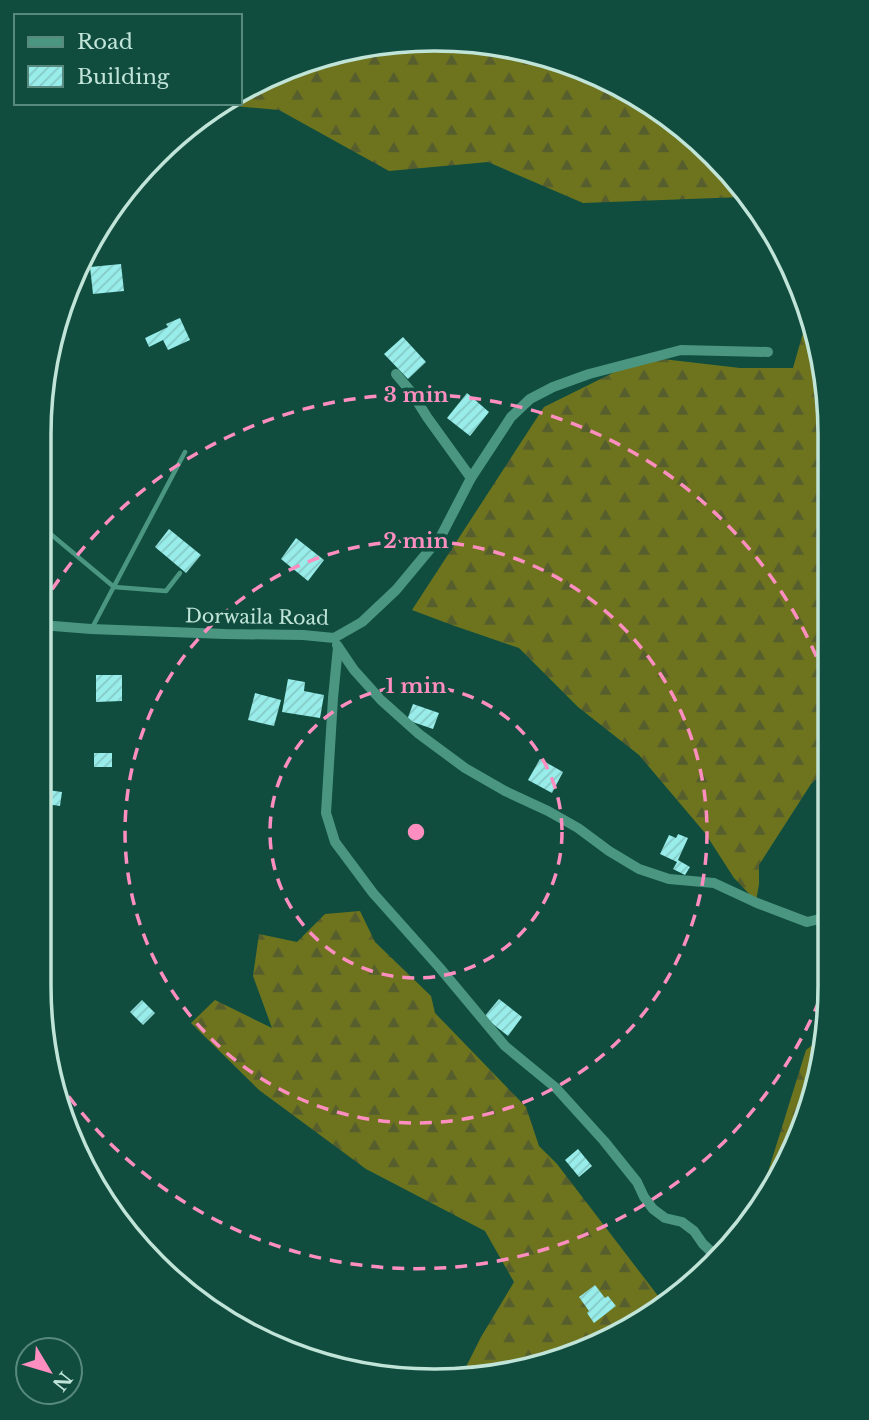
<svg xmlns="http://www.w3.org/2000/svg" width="869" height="1420" font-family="'Libre Baskerville',serif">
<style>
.forest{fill:url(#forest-firs)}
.building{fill:url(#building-hatch)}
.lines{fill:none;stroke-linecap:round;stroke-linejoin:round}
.lane{stroke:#4b9681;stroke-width:4.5}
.street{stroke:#4b9681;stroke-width:10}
.ring{fill:none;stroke:#fd8ebf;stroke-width:3.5;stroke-dasharray:12 9}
.labels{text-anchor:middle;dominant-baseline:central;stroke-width:7;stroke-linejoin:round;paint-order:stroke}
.street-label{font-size:19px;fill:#c1e4d8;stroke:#104d3f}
.rim{fill:none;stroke:#c1e4d8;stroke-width:3.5}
.centre{fill:#fd8ebf;stroke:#104d3f;stroke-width:3.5}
.ring-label{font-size:21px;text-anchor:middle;font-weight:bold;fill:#fd8ebf;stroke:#104d3f;stroke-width:7;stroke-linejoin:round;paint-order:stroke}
</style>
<defs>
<pattern id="forest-firs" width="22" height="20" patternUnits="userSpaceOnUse" patternTransform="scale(1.75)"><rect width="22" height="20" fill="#6e741d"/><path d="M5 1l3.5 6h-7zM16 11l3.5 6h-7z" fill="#575e2d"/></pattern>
<pattern id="building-hatch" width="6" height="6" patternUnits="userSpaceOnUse" patternTransform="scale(1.75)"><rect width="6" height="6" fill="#98ece9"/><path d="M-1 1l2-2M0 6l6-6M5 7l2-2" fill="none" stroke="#85cac7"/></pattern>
</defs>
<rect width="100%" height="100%" fill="#104d3f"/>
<g class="forest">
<path d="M 382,42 L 537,52 L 675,120 L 742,197 L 583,203 L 488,162 L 389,171 L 279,110 L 222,105 L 223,103 L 240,103 L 240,91 Z"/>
<path d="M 809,312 L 817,332 L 830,408 L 828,768 L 811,784 L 759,865 L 759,884 L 756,901 L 734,878 L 705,833 L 639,755 L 578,707 L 519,648 L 452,625 L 412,610 L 544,407 L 645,357 L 740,368 L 793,368 Z"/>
<path d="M 360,911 L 375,942 L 431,996 L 435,1013 L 526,1107 L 539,1146 L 557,1164 L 665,1305 L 655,1315 L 561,1361 L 461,1377 L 481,1337 L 514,1282 L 485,1231 L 366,1169 L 259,1090 L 191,1023 L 215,1000 L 272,1028 L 253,976 L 259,934 L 297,942 L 325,914 Z"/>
<path d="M 827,1034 L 801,1137 L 772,1186 L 767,1175 L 806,1050 Z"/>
</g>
<g class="building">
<path d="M 121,264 L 124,291 L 93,294 L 90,267 Z"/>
<path d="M 180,318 L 190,340 L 168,350 L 163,340 L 149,347 L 145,338 L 168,327 L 166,324 Z"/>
<path d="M 403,337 L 426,362 L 408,379 L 384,354 Z"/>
<path d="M 467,393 L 489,412 L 470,436 L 447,418 Z"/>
<path d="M 169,529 L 201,555 L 186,573 L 155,547 Z"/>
<path d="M 296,538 L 324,560 L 308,581 L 281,559 Z"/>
<path d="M 96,675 L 122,675 L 122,701 L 96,702 Z"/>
<path d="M 288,679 L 305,682 L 304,691 L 324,695 L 320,718 L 282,712 Z"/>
<path d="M 255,693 L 281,700 L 274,726 L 248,720 Z"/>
<path d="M 413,704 L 439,713 L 433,729 L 407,720 Z"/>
<rect x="94" y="753" width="18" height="14"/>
<path d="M 540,759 L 563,772 L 552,793 L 528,780 Z"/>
<path d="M 40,789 L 62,792 L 60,806 L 40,803 Z"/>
<path d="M 678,834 L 688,838 L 678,860 L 690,867 L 685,875 L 673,869 L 677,862 L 660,854 L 669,835 L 676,838 Z"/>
<path d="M 499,999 L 522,1017 L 508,1036 L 484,1017 Z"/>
<path d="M 142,1000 L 155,1013 L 143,1025 L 130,1012 Z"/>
<path d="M 578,1149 L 592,1166 L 579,1177 L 565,1160 Z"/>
<path d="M 685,1276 L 690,1282 L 674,1296 L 669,1289 Z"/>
<path d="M 595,1285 L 605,1298 L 608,1296 L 616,1306 L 594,1323 L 587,1313 L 589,1311 L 579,1297 Z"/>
</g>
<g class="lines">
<g class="lane">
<path d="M 41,526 L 114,587 L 166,591 L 180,573"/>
<path d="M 92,628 L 185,452"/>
</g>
<g class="street">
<path d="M 396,374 L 412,393 L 427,417 L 471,478"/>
<path d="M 41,625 L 91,629 L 225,634 L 303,635 L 334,638 L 362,622 L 396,590 L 441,536 L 471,478 L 511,417 L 530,399 L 553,387 L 589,374 L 681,350 L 768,352"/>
<path d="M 337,645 L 354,670 L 381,700 L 419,734 L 465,768 L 505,791 L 548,811 L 578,828 L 609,851 L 639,869 L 669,879 L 714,883 L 757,903 L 807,922 L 828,917"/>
<path d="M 338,647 L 333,698 L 326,813 L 335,842 L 373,893 L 439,967 L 505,1046 L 556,1088 L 604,1141 L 637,1182 L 644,1197 L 653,1209 L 665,1218 L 682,1222 L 694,1231 L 703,1244 L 717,1257"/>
</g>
</g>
<g class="ring">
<circle cx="416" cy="832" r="146"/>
<circle cx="416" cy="832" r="291"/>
<path d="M827 981A437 437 0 0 1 54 1076M41 607A437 437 0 0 1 828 686"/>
</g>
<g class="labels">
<g class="street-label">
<text transform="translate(257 617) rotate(1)">Dorwaila Road</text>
</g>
</g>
<path d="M0 0H869V1420H0ZM434 51H435A383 383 0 0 1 818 434V986A383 383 0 0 1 435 1369H434A383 383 0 0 1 51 986V434A383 383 0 0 1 434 51Z" fill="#104d3f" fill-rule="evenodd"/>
<path class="rim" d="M434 51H435A383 383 0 0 1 818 434V986A383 383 0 0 1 435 1369H434A383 383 0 0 1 51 986V434A383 383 0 0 1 434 51Z"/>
<circle cx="416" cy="832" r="10" class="centre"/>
<g class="ring-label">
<text x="416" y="402">3 min</text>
<text x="416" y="548">2 min</text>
<text x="416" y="693">1 min</text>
</g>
<rect x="14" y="14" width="228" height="91" fill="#104d3f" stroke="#57897c" stroke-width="2"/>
<rect x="28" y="37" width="35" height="10" fill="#4b9681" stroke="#57897c" stroke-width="2"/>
<text x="77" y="49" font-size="21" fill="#c1e4d8">Road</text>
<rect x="28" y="66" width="35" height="21" fill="url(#building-hatch)" stroke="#57897c" stroke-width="2"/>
<text x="77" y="84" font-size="21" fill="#c1e4d8">Building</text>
<g transform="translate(49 1371) rotate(128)"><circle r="33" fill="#104d3f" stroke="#57897c" stroke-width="2"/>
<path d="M0-5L12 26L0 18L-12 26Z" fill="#fd8ebf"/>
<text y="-10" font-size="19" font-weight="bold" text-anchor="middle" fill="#c1e4d8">N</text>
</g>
</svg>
